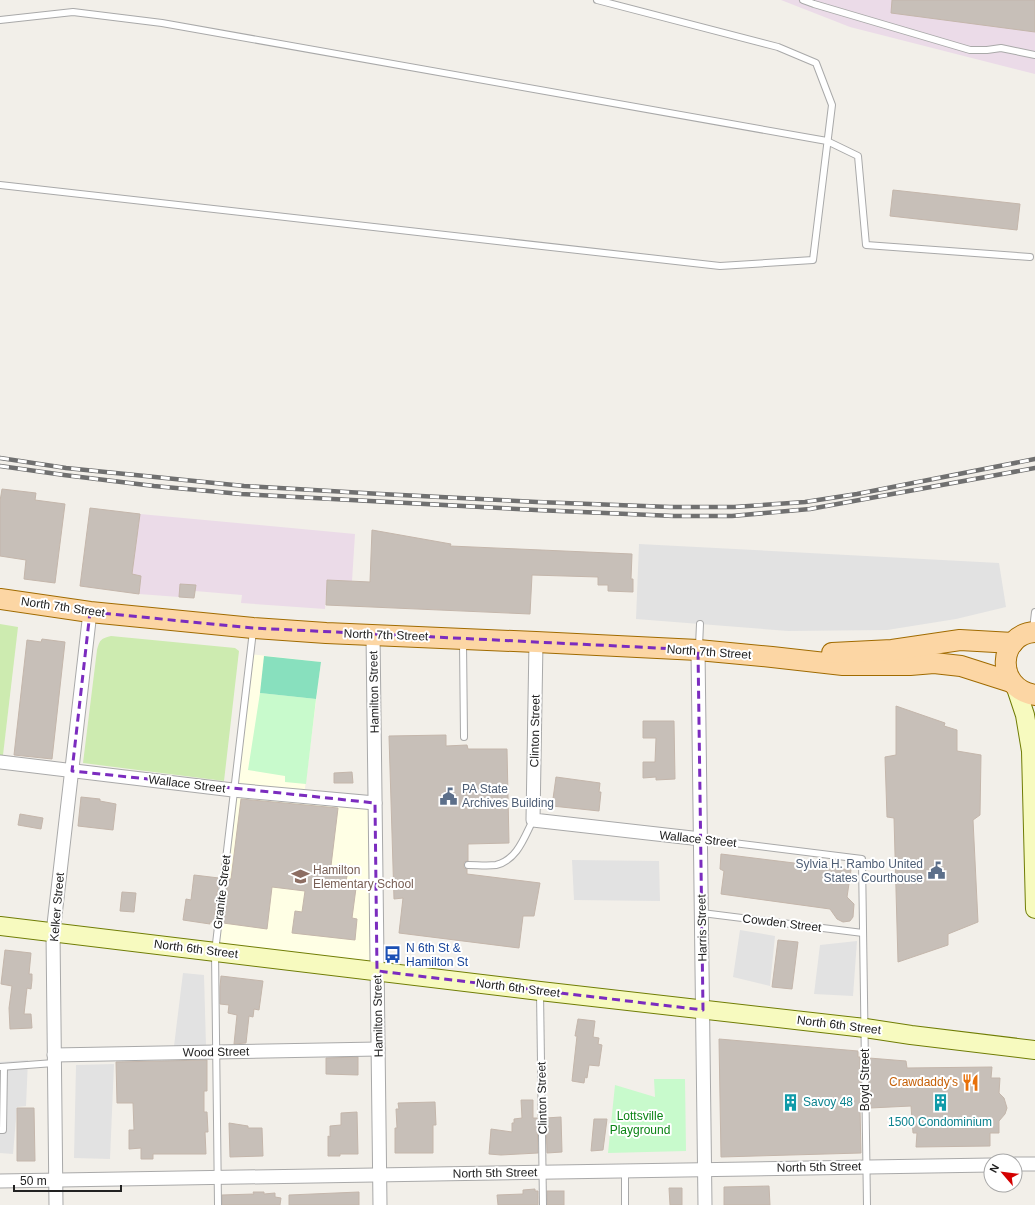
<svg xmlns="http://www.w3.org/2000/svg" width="1035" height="1205" font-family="Arial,sans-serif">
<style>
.industrial{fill:#ebdbe8}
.education{fill:#ffffe5}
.grass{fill:#cdebb0}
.park{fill:#c8facc}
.pitch{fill:#88e0be}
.parking{fill:#e2e2e2}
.building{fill:#c7bfb8;stroke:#c4b6ab}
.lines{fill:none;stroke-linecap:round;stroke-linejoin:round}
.lane-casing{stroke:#a9a9a9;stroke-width:8}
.street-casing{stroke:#a9a9a9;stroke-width:15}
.secondary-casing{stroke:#707d05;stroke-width:20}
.primary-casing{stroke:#a06b00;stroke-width:22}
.lane{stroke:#fff;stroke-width:6}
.street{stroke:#fff;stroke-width:13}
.secondary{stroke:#f7fabf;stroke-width:18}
.primary{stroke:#fcd6a4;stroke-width:20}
.rail-casing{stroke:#707070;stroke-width:4.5}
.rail{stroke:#fff;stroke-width:3;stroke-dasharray:9;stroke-linecap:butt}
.marked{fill:none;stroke:#7b2cbf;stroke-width:3;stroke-dasharray:8 5;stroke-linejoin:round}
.labels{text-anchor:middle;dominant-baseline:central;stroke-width:4;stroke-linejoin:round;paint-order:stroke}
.street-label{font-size:12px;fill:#222;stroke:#fff}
.service-label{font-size:12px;fill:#4e5e75;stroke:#fff;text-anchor:start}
.education-label{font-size:12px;fill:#785e54;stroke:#fff;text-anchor:start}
.transit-label{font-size:12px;fill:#164399;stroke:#fff;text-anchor:start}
.food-label{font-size:12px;fill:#c56008;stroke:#fff;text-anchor:end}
.culture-label{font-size:12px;fill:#0d838f;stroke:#fff;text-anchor:start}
.park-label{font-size:12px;fill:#0c8416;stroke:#fff}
</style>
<rect width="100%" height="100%" fill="#f2efe9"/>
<g class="industrial">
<path d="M 781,0 L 1035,0 L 1035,74 L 850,27 Z"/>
<path d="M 140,514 L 355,534 L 352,581 L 327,580 L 325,609 L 241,603 L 242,595 L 195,591 L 196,586 L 180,584 L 179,597 L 139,594 L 141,576 L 132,575 Z"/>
</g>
<path class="education" d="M 250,654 L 321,662 L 304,796 L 375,803 L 377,971 L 215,952 Z"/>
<g class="grass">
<path d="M 0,624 L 18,627 L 3,755 L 0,755 Z"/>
<path d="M 111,636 L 235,648 L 239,651 L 224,781 L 83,763 L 97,650 C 100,640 100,639 111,636 Z"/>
</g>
<g class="park">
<path d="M 260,693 L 316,699 L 306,784 L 285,782 L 285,776 L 248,770 Z"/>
<path d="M 654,1079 L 685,1079 L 686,1151 L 608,1153 L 615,1085 L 655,1097 Z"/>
</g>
<path class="pitch" d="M 264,656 L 321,662 L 316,699 L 260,693 Z"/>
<g class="parking">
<path d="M 639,544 L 999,563 L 1006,607 L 956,619 L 887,630 L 788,631 L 636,619 Z"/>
<path d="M 572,860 L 659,861 L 660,901 L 574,900 Z"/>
<path d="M 740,930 L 775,936 L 770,986 L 733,977 Z"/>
<path d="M 857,941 L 853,996 L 814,994 L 820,945 Z"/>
<path d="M 183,973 L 204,975 L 206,1046 L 174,1046 Z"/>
<path d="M 28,1060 L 26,1106 L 17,1107 L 13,1154 L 0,1153 L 0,1062 Z"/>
<path d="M 114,1064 L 110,1159 L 74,1158 L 76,1065 Z"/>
</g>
<g class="building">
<path d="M 892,0 L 1035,0 L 1035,32 L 891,13 Z"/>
<path d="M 893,190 L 1020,204 L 1017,230 L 890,216 Z"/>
<path d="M 2,489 L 36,493 L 35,500 L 65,504 L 55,583 L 24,579 L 26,560 L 0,556 L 0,501 Z"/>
<path d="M 90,508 L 140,514 L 132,574 L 141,576 L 139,594 L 80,586 Z"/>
<path d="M 372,530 L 451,544 L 450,546 L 632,554 L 631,579 L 633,579 L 633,592 L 608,591 L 608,585 L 598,585 L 598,577 L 532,575 L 530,614 L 326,605 L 327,580 L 370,582 Z"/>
<path d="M 180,584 L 196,585 L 194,598 L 179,597 Z"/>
<path d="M 42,639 L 65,642 L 52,759 L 14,755 L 27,640 L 41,642 Z"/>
<path d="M 896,706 L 945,723 L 944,726 L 957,730 L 957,751 L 981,755 L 980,815 L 973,820 L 978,922 L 948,934 L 948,945 L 898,962 L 894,818 L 887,817 L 885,757 L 896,755 Z"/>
<path d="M 643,721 L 674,721 L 675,779 L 656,780 L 656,777 L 643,778 L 643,762 L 655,762 L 656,738 L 643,738 Z"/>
<path d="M 446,735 L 446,746 L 467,745 L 468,749 L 507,749 L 509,843 L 468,844 L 468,861 L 464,862 L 464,868 L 467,869 L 467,874 L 540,883 L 534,916 L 523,916 L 519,948 L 399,933 L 403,898 L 394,899 L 389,736 Z"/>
<path d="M 352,772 L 353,783 L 334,783 L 334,773 Z"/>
<path d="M 556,777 L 600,783 L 599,792 L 601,792 L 599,811 L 552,806 Z"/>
<path d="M 81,797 L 100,799 L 100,801 L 116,804 L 113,830 L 78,826 Z"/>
<path d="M 241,799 L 338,808 L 330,874 L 347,876 L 345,886 L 356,888 L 352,918 L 357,919 L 355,940 L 292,933 L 295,911 L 302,912 L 305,891 L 272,887 L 267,929 L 223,923 L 228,879 L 231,879 Z"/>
<path d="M 20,814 L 43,818 L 41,829 L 18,825 Z"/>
<path d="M 721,854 L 851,870 L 847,897 L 854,904 L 853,917 L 850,921 L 843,922 L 837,919 L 830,909 L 721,894 L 724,871 L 720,869 Z"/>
<path d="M 194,875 L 219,878 L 214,922 L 210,922 L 210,924 L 183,920 L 186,899 L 191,900 Z"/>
<path d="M 122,892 L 136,893 L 134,912 L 120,911 Z"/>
<path d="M 778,940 L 798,942 L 792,989 L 772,987 Z"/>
<path d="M 5,950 L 31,953 L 29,974 L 32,974 L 32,980 L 31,989 L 27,988 L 24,1014 L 31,1014 L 32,1028 L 10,1029 L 9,1008 L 12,986 L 1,984 Z"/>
<path d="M 221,976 L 263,981 L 259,1010 L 254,1009 L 253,1017 L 249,1016 L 246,1043 L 234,1044 L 237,1015 L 228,1013 L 229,1005 L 220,1004 L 220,987 Z"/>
<path d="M 578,1019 L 595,1021 L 593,1037 L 599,1038 L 598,1044 L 602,1045 L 599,1066 L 589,1065 L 587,1078 L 585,1077 L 584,1083 L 572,1081 L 577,1036 L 575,1036 Z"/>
<path d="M 719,1039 L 858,1051 L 858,1057 L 860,1057 L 861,1109 L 860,1109 L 861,1153 L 721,1157 Z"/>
<path d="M 358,1057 L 358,1075 L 326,1074 L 326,1058 Z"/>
<path d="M 869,1058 L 906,1061 L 907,1068 L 992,1067 L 991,1078 L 1000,1078 L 999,1093 L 1004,1098 L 1007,1108 L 1005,1114 L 999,1121 L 999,1133 L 990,1133 L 990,1146 L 916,1147 L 917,1133 L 913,1133 L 911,1106 L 870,1108 Z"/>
<path d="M 207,1060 L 207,1091 L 204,1091 L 204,1112 L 207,1112 L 208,1132 L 205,1132 L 206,1154 L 153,1154 L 153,1159 L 141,1159 L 141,1148 L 129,1149 L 129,1130 L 134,1130 L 133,1103 L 117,1103 L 116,1062 Z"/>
<path d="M 521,1100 L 533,1100 L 533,1118 L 537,1118 L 538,1153 L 501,1155 L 489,1154 L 491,1129 L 512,1132 L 512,1123 L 514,1123 L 514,1119 L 522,1118 Z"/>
<path d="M 435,1102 L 436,1125 L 433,1125 L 433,1153 L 395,1153 L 395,1128 L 397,1128 L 396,1109 L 399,1109 L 398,1103 Z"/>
<path d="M 17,1108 L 34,1108 L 35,1161 L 17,1161 Z"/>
<path d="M 357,1112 L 358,1154 L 340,1154 L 340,1156 L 328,1156 L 328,1136 L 330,1137 L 330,1126 L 341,1125 L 341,1113 Z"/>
<path d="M 561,1117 L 562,1152 L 547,1153 L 546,1118 Z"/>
<path d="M 594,1119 L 607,1119 L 603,1150 L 591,1151 Z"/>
<path d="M 229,1123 L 248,1126 L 248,1128 L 262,1128 L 263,1156 L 230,1157 Z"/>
<path d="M 769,1186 L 770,1205 L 724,1205 L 724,1187 Z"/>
<path d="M 669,1188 L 682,1188 L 682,1205 L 670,1205 Z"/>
<path d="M 535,1189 L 535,1191 L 538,1191 L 538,1205 L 498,1205 L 497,1195 L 523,1194 L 523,1190 Z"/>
<rect x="547" y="1191" width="17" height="14"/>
<path d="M 253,1192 L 264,1192 L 264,1194 L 275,1193 L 275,1197 L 281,1198 L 280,1205 L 222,1205 L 222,1195 L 254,1194 Z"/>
<path d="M 359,1192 L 359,1205 L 289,1205 L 289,1195 Z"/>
</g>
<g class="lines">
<defs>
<g id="lane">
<path d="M 803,0 L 814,4 L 970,50 L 987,50 L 1001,48 L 1035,55"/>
<path d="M 0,20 L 73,12 L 162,23 L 827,141 L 858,156 L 866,245 L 1030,257"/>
<path d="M 0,185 L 720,266 L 813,260 L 832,105 L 816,63 L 778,47 L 597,0"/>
<path d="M 1033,629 L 1035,612"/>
<path d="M 463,642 L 464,737"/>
<path d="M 699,646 L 700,624"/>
<path d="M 701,839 L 862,859 L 867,1205"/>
<path d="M 468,865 C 477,865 487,866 496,865 C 517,860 524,838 533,820"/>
<path d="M 702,913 L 863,933"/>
<path d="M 540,992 L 543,1205"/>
<path d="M 0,1067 L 54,1063"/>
<path d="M 0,1130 L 3,1130 L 4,1067"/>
<path d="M 218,1205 L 215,952 L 253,631"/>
<path d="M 625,1205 L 625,1171"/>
</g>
<g id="street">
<path d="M 373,634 L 380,1205"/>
<path d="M 536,642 L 533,820 L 701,839"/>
<path d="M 698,650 L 705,1205"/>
<path d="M 0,762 L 233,790 L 375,803"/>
<path d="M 54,1055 L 378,1049"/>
<path d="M 1015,1164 L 1035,1164"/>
<path d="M 0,1181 L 991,1165"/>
<path d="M 56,1205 L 53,933 L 90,612"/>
</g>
<g id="secondary">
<path d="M 1016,688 L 1025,715 L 1031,751 L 1035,909"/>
<path d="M 0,926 L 540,991 L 865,1028 L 911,1035 L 1035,1050"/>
</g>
<g id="primary">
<path d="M 0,599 L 90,612 L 253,628 L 326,633 L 536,642 L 698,650 L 772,657 L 843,665 L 910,665 L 934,663 L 961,666 L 1011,682"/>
<path d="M 1035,632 C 998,634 994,688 1035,695"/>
<path d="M 832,653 L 892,650 L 960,640 L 1013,643"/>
</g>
</defs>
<use href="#lane" class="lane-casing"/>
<use href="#street" class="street-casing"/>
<use href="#secondary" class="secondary-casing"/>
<use href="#primary" class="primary-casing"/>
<use href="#lane" class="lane"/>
<use href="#street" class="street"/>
<use href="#secondary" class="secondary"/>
<use href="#primary" class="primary"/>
<defs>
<g id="rail">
<path d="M 0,458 L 66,468 L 244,486 L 381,494 L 537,502 L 670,507 L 734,507 L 805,502 L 857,494 L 1035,459"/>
<path d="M 0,466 L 64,475 L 154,486 L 241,494 L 536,510 L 674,516 L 732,516 L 810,509 L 1035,468"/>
</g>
</defs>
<use href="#rail" class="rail-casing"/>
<use href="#rail" class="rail"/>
</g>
<path class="marked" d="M 90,612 L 253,628 L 698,650 L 703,1010 L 377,971 L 375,803 L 72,771 Z"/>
<defs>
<symbol id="civic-bare" viewBox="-9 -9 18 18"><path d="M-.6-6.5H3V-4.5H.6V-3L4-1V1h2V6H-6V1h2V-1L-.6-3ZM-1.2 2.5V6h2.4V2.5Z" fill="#5c6f8a" stroke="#fff" stroke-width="2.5" paint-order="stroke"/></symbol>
<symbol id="school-bare" viewBox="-9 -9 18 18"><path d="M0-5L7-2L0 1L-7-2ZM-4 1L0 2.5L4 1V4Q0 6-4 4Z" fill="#8d6e63" stroke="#fff" stroke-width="2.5" paint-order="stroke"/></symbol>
<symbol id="bus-bare" viewBox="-9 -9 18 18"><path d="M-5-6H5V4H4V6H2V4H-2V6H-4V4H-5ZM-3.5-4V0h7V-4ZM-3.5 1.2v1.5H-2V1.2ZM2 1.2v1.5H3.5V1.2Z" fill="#1a4fb4" stroke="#fff" stroke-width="2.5" paint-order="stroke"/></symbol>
<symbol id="restaurant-bare" viewBox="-9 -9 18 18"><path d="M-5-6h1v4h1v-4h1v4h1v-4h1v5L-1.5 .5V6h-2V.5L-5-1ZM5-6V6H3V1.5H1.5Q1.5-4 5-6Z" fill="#e8710a" stroke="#fff" stroke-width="2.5" paint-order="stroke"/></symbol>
<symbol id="building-bare" viewBox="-9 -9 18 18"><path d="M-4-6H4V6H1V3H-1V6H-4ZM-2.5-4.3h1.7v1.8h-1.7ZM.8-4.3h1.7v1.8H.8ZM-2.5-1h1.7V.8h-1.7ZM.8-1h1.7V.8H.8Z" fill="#0f9aa8" stroke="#fff" stroke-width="2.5" paint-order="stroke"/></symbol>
</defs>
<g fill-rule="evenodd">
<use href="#civic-bare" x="436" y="784" width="25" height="25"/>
<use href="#civic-bare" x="924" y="858" width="25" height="25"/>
<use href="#school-bare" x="288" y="864" width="25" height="25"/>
<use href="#bus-bare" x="380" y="942" width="25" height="25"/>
<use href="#restaurant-bare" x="958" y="1070" width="25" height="25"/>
<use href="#building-bare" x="778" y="1090" width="25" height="25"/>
<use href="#building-bare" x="928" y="1090" width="25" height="25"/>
</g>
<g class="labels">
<g class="street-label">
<text transform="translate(63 607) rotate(8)">North 7th Street</text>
<text transform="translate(386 635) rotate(2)">North 7th Street</text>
<text transform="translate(709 652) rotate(4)">North 7th Street</text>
<text transform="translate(374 692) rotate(-91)">Hamilton Street</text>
<text transform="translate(535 731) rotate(-89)">Clinton Street</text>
<text transform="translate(187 784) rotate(7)">Wallace Street</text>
<text transform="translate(698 839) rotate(6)">Wallace Street</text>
<text transform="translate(222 892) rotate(-83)">Granite Street</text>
<text transform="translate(57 907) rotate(-85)">Kelker Street</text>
<text transform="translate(782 923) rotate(7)">Cowden Street</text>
<text transform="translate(702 928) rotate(-91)">Harris Street</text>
<text transform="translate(196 949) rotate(7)">North 6th Street</text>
<text transform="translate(518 988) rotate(7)">North 6th Street</text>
<text transform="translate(378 1016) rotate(-91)">Hamilton Street</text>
<text transform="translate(839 1025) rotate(7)">North 6th Street</text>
<text transform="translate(216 1052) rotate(-1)">Wood Street</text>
<text transform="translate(865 1080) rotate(-90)">Boyd Street</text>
<text transform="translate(542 1098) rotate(-91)">Clinton Street</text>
<text transform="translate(819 1167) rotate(-1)">North 5th Street</text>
<text transform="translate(495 1173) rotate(-1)">North 5th Street</text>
</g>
<g class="service-label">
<text x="462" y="789">PA State<tspan x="462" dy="14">Archives Building</tspan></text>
<text x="923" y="864" text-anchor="end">Sylvia H. Rambo United<tspan x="923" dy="14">States Courthouse</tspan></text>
</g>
<g class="education-label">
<text x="313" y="870">Hamilton<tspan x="313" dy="14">Elementary School</tspan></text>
</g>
<g class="transit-label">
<text x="406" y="948">N 6th St &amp;<tspan x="406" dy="14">Hamilton St</tspan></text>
</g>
<g class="food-label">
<text x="958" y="1082">Crawdaddy's</text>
</g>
<g class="culture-label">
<text x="803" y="1102">Savoy 48</text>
<text x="940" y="1122" text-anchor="middle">1500 Condominium</text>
</g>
<g class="park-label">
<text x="640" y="1116">Lottsville<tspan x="640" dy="14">Playground</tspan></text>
</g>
</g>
<g transform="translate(1003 1173) rotate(298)"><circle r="19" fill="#ffffff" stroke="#a7a7a7"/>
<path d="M0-3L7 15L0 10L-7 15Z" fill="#d40000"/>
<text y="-6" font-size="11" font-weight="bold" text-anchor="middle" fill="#222222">N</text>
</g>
<path d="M14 1185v6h107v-6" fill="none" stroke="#222222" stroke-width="2"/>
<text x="20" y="1185" font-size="12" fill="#222222" stroke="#ffffff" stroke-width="3" paint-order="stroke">50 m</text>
</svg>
